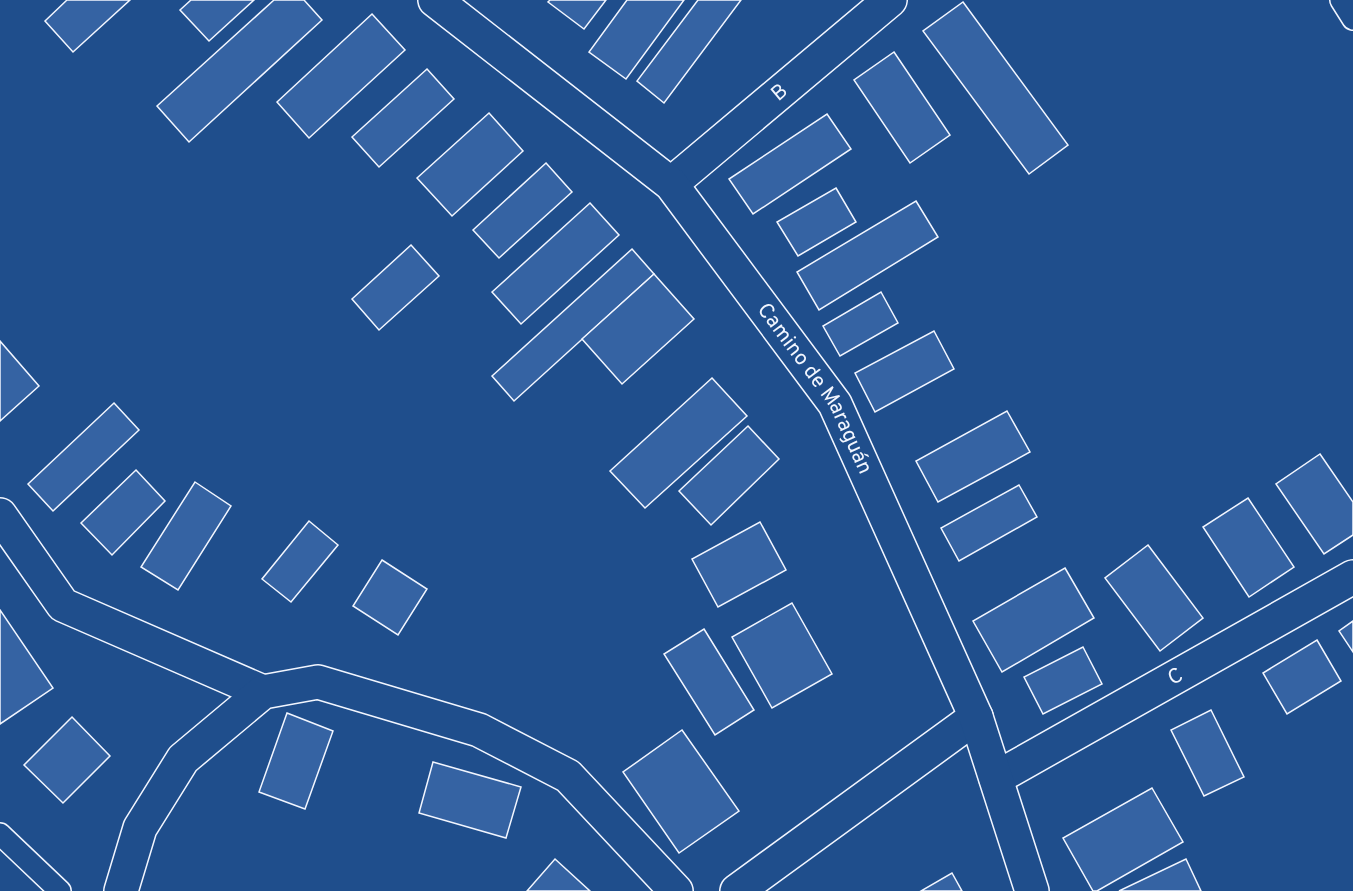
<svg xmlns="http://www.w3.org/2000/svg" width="1353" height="891" font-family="Overpass,sans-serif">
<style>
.building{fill:#3563a3;stroke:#f2f6ff;stroke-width:1.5}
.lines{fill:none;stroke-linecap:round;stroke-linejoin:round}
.lane-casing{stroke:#f2f6ff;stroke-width:24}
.street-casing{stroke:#f2f6ff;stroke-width:36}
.secondary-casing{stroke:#f2f6ff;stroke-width:36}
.lane{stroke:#1f4e8c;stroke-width:21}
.street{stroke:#1f4e8c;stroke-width:33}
.secondary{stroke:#1f4e8c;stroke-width:33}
.labels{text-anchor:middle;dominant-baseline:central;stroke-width:4.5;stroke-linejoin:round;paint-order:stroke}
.street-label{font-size:21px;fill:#f2f6ff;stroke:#1f4e8c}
</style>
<rect width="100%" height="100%" fill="#1f4e8c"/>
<g class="building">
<path d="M 67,0 L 130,0 L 73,52 L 45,21 Z"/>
<path d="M 191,0 L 254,0 L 209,41 L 180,10 Z"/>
<path d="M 274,0 L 304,0 L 322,20 L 189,142 L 157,106 Z"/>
<path d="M 550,0 L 606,0 L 584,29 L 548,2 Z"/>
<path d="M 627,0 L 684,0 L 626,79 L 589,52 Z"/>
<path d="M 698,0 L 741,0 L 664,103 L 637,81 Z"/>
<path d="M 963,2 L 1068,145 L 1029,174 L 923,31 Z"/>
<path d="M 372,14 L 405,50 L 309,138 L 277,102 Z"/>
<path d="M 894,52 L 950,135 L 910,163 L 854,80 Z"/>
<path d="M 427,69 L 454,99 L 379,167 L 352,137 Z"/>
<path d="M 489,113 L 523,151 L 452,216 L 417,178 Z"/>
<path d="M 827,114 L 851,149 L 753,214 L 729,179 Z"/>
<path d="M 546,163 L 572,192 L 499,258 L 473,230 Z"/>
<path d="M 836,188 L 856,222 L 798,256 L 777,222 Z"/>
<path d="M 916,201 L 938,237 L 819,310 L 797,272 Z"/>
<path d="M 590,203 L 619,235 L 521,324 L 492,292 Z"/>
<path d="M 411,245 L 439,276 L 379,330 L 352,299 Z"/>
<path d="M 632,249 L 654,274 L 514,401 L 492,376 Z"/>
<path d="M 654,274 L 694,319 L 622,384 L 582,339 Z"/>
<path d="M 881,292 L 898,323 L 840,356 L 823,326 Z"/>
<path d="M 934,331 L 954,369 L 875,412 L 855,373 Z"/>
<path d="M 0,341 L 39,386 L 0,421 Z"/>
<path d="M 712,378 L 747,416 L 645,508 L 610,471 Z"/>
<path d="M 114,403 L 139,430 L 53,511 L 28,484 Z"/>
<path d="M 1007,411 L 1030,452 L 938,502 L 916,461 Z"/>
<path d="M 748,426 L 779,459 L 711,525 L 679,491 Z"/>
<path d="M 1320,454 L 1353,502 L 1353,535 L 1324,554 L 1276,484 Z"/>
<path d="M 136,470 L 165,501 L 112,555 L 81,523 Z"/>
<path d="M 195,482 L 231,506 L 178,590 L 141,567 Z"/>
<path d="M 1019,485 L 1037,517 L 959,561 L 941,528 Z"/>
<path d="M 1248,498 L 1294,567 L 1249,597 L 1203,527 Z"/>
<path d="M 309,521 L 338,545 L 291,602 L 262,579 Z"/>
<path d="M 760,522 L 786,570 L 718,607 L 692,559 Z"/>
<path d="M 1148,545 L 1203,618 L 1160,651 L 1105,578 Z"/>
<path d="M 382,560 L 427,589 L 398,635 L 353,606 Z"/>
<path d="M 1065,568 L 1094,618 L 1002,672 L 973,621 Z"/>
<path d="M 792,603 L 832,674 L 772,708 L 732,637 Z"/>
<path d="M 0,610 L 53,688 L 0,724 Z"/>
<path d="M 1353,621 L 1353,652 L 1339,631 Z"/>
<path d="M 704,629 L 754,710 L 715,735 L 664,654 Z"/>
<path d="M 1317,640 L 1341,681 L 1287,714 L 1263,673 Z"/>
<path d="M 1083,647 L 1102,684 L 1043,714 L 1024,677 Z"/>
<path d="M 1211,710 L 1244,777 L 1204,796 L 1171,730 Z"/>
<path d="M 287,713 L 333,731 L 305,809 L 259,792 Z"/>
<path d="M 72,717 L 110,756 L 63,803 L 24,765 Z"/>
<path d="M 682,730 L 739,811 L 679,853 L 623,772 Z"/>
<path d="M 433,762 L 521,787 L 506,838 L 419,813 Z"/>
<path d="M 1152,788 L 1183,842 L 1097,891 L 1093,891 L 1063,838 Z"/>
<path d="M 555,859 L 590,891 L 527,891 Z"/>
<path d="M 1186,859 L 1201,891 L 1119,891 Z"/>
<path d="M 952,873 L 962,891 L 921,891 Z"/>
</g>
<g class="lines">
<defs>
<g id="lane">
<path d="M 1341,0 L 1353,19"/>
<path d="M 0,834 L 60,891"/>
</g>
<g id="street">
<path id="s1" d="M 671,184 L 890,0"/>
<path d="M 0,515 L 63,605 L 263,692"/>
<path id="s2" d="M 996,778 L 1353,577"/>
<path d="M 121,891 L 140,828 L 183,759 L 263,692 L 318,682 L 479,730 L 568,776 L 676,891"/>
<path d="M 737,891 L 976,717"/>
</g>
<g id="secondary">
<path id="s3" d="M 435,0 L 671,184 L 835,404 L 976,717 L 1032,891"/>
</g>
</defs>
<use href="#lane" class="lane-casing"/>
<use href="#street" class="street-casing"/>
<use href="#secondary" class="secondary-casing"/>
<use href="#lane" class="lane"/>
<use href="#street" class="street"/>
<use href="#secondary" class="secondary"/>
</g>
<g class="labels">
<g class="street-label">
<text stroke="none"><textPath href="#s1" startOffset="142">B</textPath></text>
<text stroke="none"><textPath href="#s3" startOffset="550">Camino de Maraguán</textPath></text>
<text stroke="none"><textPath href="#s2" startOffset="206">C</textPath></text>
</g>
</g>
</svg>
